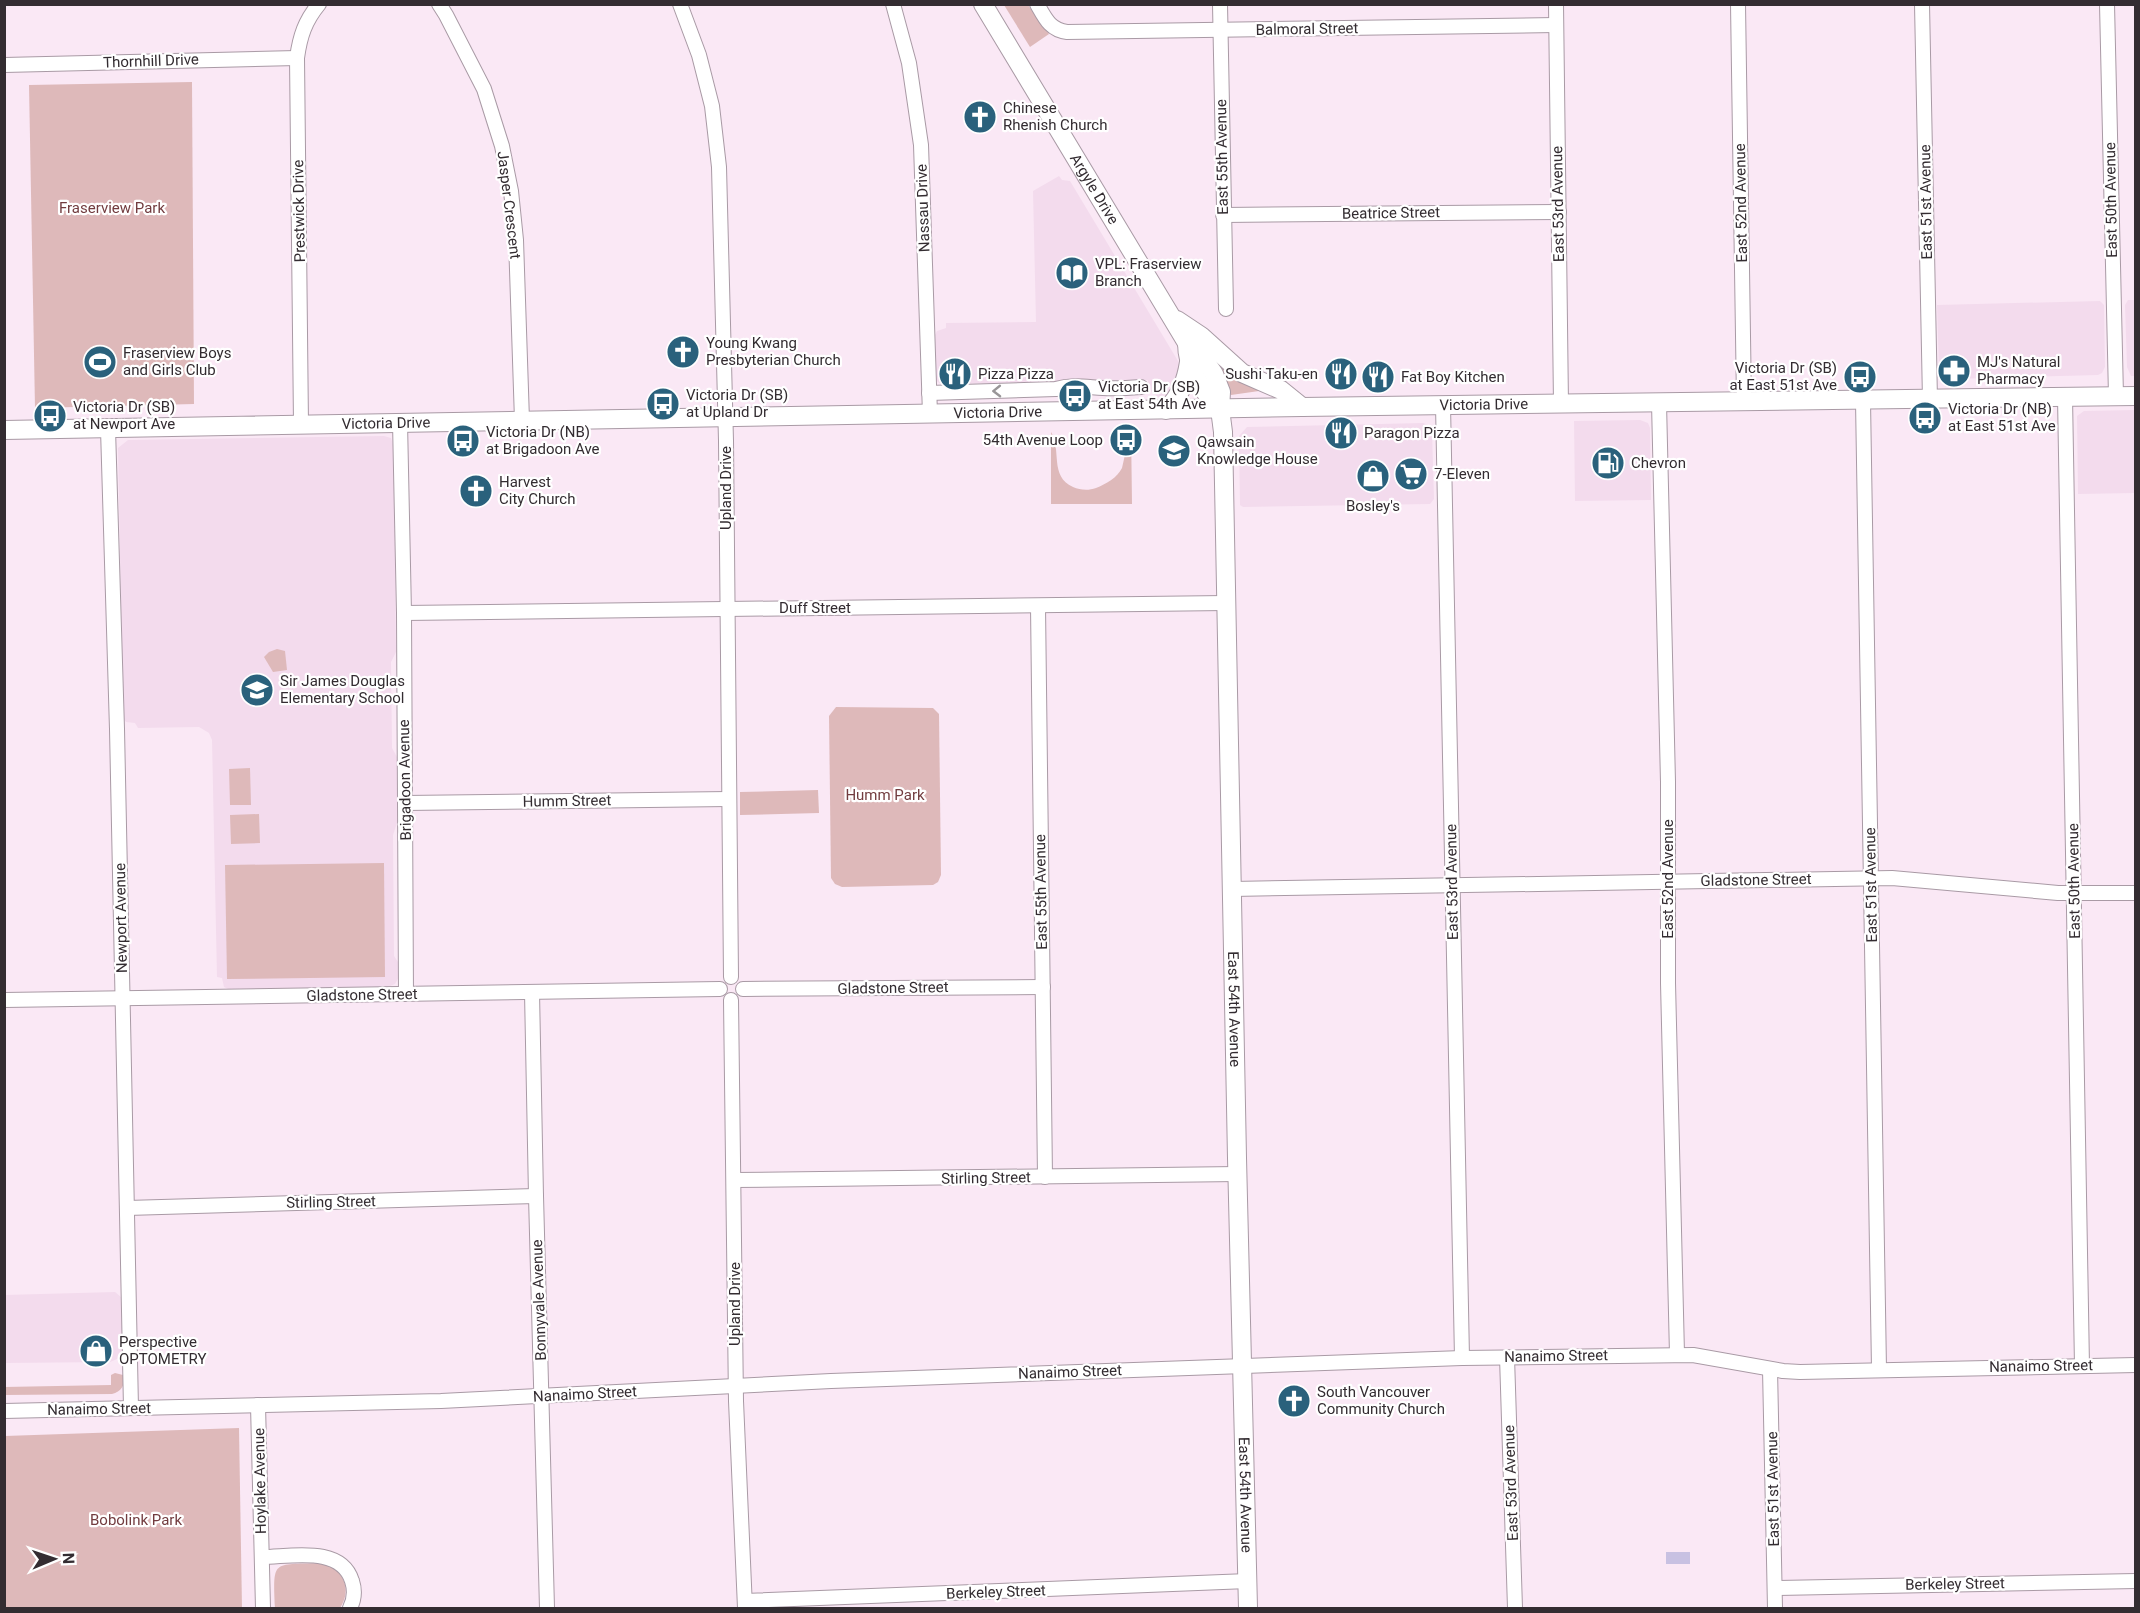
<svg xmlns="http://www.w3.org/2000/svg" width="2140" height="1613" font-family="Roboto,sans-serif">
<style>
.built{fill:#f3dbed}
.green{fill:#deb9ba}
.water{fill:#c8c1e2}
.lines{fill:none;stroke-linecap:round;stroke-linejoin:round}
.street-casing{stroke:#a99aa5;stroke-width:16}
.secondary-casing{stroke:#a99aa5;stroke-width:20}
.street{stroke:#fff;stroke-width:14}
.secondary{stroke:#fff;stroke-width:18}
.oneway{stroke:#999698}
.labels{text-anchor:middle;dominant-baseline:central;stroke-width:4.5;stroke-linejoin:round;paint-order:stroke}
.street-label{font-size:15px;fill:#332c31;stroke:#fff}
.poi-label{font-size:15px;fill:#332c31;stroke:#fff;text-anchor:start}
.park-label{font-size:15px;fill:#723c3f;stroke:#fff}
</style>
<rect width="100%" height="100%" fill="#fae8f5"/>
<g class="built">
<path d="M 1059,176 L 1062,180 L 1070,181 L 1178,361 L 1180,370 L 1170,393 L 1166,395 L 1159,397 L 1153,394 L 1148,386 L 1148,380 L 941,384 L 935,380 L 934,337 L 937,331 L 946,328 L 946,323 L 1036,322 L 1033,191 Z"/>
<path d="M 2128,300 L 2135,300 L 2135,376 L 2131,376 L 2127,367 L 2125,305 Z"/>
<path d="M 2100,301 L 2104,305 L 2105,367 L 2102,373 L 2098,375 L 1954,379 L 1943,376 L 1939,370 L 1937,305 Z"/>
<path d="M 2135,410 L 2135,493 L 2078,494 L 2077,416 L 2084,411 Z"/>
<path d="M 1640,420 L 1648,423 L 1650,428 L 1651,500 L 1575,501 L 1574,421 Z"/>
<path d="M 1423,423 L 1431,426 L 1432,431 L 1434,499 L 1430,504 L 1243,507 L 1240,505 L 1239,436 L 1247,427 Z"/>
<path d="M 384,436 L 391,438 L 394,448 L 396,652 L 391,662 L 392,748 L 397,757 L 398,820 L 393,835 L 394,956 L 400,965 L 399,977 L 395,984 L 388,987 L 228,989 L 224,987 L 222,978 L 217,977 L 212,740 L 209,733 L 199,727 L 138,728 L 135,723 L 126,722 L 123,718 L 118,448 L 128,440 Z"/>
<path d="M 115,1292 L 122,1298 L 123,1346 L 122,1354 L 117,1359 L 110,1362 L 5,1363 L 4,1295 Z"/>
</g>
<g class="green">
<path d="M 1004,5 L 1028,5 L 1049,34 L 1030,47 Z"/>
<path d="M 192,82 L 194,404 L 35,408 L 29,85 Z"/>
<path d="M 1204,347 L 1259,389 L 1259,391 L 1231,395 Z"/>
<path d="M 1131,428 L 1132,504 L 1051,504 L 1051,432 C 1062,450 1049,476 1073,487 C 1080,490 1088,491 1096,488 C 1106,484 1117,478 1122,468 Z"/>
<path d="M 277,649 L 285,651 L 287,670 L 273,672 L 264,657 L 269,652 Z"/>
<path d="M 836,707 L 933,708 L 939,714 L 941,875 L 938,882 L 933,885 L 842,887 L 835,884 L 831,878 L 829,716 Z"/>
<path d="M 250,768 L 251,805 L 230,805 L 229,769 Z"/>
<path d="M 818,790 L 819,813 L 740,815 L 740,792 Z"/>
<path d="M 259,814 L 260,843 L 231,844 L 230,815 Z"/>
<path d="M 384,863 L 385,977 L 227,979 L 225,865 Z"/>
<path d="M 115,1373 L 123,1375 C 126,1385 121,1392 112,1394 L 5,1395 L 4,1387 L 111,1385 L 111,1375 Z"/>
<path d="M 239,1428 L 242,1608 L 5,1608 L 5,1436 Z"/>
<path d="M 320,1563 C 343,1567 353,1589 340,1608 L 275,1608 C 273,1559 272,1565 320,1563 Z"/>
</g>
<rect class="water" x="1666" y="1552" width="24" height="12"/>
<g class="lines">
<defs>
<g id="street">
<path d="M 439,4 L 446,15 L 484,89 L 502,146 L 511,191 L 516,240 L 522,420"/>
<path d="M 680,4 L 699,55 L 712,106 L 719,167 L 726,441 L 731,977"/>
<path d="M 893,4 L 909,63 L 921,145 L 930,414"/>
<path d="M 1037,4 C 1045,18 1050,30 1067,32 L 1556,25"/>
<path d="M 1220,4 L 1226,309"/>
<path d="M 1556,4 L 1561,404"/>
<path d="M 1738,4 L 1744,402"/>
<path d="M 1922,4 L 1930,400"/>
<path d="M 2107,4 L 2116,396"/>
<path d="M 4,65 L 297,58"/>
<path d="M 1223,215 L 1559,212"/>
<path d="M 929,393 L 1056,389 C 1072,384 1086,387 1103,388 C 1116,389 1129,388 1141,387"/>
<path d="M 2065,397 L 2082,1366"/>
<path d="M 1863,401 L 1879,1369"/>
<path d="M 1659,403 L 1668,782 L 1668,983 L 1677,1354"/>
<path d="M 1443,405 L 1462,1358"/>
<path d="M 400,422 L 404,613 L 406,994"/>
<path d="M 301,424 L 297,58 C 300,36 305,21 319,4"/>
<path d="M 108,429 L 117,729 L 131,1408"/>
<path d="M 1038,606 L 1045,1177"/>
<path d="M 404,613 L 1226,603"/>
<path d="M 405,803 L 729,799"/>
<path d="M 1232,889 L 1892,878 L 2058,893 L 2136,893"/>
<path d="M 743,989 L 1043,987"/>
<path d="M 532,992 L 536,1196 L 547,1608"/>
<path d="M 4,1000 L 720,989"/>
<path d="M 731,1000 L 736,1401 L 745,1608"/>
<path d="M 734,1180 L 1238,1174"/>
<path d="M 127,1208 L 536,1196"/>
<path d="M 1507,1357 L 1515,1608"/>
<path d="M 1770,1369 L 1775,1608"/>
<path d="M 258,1405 L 263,1608"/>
<path d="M 4,1411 L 441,1401 L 831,1381 L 1462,1358 L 1693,1355 L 1783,1371 L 1800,1372 L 2136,1365"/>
<path d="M 262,1557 C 290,1557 341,1545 352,1581 C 355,1590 354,1600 350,1608"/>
<path d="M 1775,1588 L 2136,1581"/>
<path d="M 745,1601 L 1248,1581"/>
</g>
<g id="secondary">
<path id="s1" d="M 983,4 L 1187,343 L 1199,352 L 1214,374 L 1221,392 L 1220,409 L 1223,432 L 1237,1158 L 1248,1608"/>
<path d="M 1177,320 L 1201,336 L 1242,373 L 1281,390 L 1302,407"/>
<path d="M 1187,343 C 1187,370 1202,390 1220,409"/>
<path d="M 1166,410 C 1180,396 1186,382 1189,362"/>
<path id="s2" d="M 4,430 L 1302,407 L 2136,396"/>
</g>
</defs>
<use href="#street" class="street-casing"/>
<use href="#secondary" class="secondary-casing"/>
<use href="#street" class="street"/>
<use href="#secondary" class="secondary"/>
</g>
<defs><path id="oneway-chevron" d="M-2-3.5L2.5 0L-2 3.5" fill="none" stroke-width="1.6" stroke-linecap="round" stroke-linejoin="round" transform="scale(1.5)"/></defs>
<use class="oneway" href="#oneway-chevron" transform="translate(997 391) rotate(179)"/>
<defs>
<symbol id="church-disc" viewBox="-11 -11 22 22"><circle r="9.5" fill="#2a617c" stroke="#fff"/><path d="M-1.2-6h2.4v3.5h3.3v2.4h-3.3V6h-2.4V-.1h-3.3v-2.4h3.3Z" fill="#fff"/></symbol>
<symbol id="library-disc" viewBox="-11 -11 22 22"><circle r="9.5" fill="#2a617c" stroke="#fff"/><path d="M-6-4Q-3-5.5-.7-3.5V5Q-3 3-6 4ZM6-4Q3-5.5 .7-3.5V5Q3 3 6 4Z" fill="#fff"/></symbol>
<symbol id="stadium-disc" viewBox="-11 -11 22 22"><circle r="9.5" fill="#2a617c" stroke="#fff"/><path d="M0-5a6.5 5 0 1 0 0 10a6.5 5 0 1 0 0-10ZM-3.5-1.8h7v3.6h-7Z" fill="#fff"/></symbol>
<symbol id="pharmacy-disc" viewBox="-11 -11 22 22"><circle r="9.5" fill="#2a617c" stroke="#fff"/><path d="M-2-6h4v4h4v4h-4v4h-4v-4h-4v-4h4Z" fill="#fff"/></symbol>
<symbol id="restaurant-disc" viewBox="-11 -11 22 22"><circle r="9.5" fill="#2a617c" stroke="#fff"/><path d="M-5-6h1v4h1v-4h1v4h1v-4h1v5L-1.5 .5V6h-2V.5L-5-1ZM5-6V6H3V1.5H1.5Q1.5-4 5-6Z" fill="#fff"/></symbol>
<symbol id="bus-disc" viewBox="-11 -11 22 22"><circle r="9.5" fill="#2a617c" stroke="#fff"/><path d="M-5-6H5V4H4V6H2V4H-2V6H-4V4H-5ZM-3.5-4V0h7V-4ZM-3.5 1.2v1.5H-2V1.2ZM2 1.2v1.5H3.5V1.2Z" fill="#fff"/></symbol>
<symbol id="school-disc" viewBox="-11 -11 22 22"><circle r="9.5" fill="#2a617c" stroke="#fff"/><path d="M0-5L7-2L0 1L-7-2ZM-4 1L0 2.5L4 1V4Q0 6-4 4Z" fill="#fff"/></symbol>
<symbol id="fuel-disc" viewBox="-11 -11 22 22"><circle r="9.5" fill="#2a617c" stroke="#fff"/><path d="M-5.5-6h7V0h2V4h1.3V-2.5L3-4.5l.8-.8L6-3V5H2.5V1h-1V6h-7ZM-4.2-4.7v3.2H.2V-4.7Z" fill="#fff"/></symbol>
<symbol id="supermarket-disc" viewBox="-11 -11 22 22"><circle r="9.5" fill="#2a617c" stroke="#fff"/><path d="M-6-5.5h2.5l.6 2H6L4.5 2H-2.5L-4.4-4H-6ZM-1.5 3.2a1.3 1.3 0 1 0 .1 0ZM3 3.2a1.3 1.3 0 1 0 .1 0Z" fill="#fff"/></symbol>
<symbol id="shop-disc" viewBox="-11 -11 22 22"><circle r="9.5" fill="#2a617c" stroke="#fff"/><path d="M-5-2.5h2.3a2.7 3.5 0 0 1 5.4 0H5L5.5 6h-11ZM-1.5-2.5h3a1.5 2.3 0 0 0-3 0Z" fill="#fff"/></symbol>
</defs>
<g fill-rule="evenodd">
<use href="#church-disc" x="961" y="98" width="38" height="38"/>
<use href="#library-disc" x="1053" y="254" width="38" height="38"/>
<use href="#church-disc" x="664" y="333" width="38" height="38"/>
<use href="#stadium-disc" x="81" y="343" width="38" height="38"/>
<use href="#pharmacy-disc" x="1935" y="352" width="38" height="38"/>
<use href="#restaurant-disc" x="936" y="355" width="38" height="38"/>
<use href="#restaurant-disc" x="1322" y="355" width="38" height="38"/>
<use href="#restaurant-disc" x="1359" y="358" width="38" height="38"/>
<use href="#bus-disc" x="1841" y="358" width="38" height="38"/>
<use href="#bus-disc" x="1056" y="377" width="38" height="38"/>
<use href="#bus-disc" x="644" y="385" width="38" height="38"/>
<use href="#bus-disc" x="31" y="397" width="38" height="38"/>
<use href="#bus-disc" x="1906" y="399" width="38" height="38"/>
<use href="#restaurant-disc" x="1322" y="414" width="38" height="38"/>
<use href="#bus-disc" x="1107" y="421" width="38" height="38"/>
<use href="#bus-disc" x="444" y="422" width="38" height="38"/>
<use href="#school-disc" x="1155" y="432" width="38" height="38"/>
<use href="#fuel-disc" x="1589" y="444" width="38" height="38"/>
<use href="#supermarket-disc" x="1392" y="455" width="38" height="38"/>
<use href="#shop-disc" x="1354" y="457" width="38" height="38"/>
<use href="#church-disc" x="457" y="472" width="38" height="38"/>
<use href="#school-disc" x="238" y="671" width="38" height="38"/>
<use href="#shop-disc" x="77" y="1332" width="38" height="38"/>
<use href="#church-disc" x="1275" y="1382" width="38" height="38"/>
</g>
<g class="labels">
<g class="street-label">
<text transform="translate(1307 29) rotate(-1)">Balmoral Street</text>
<text transform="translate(151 61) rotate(-2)">Thornhill Drive</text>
<text transform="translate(1222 157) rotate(-91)">East 55th Avenue</text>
<text stroke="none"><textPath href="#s1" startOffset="216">Argyle Drive</textPath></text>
<text transform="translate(2111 200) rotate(-91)">East 50th Avenue</text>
<text transform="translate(1926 202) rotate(-91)">East 51st Avenue</text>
<text transform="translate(1741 203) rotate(-91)">East 52nd Avenue</text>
<text transform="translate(1558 204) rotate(-91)">East 53rd Avenue</text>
<text transform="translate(509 205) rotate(83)">Jasper Crescent</text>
<text transform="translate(923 208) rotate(-92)">Nassau Drive</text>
<text transform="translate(299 211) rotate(-91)">Prestwick Drive</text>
<text transform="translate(1391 213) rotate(-1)">Beatrice Street</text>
<text stroke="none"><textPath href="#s2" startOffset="1480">Victoria Drive</textPath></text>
<text stroke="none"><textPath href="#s2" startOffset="994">Victoria Drive</textPath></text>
<text stroke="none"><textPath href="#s2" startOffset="382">Victoria Drive</textPath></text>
<text transform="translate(726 488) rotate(-90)">Upland Drive</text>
<text x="815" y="608">Duff Street</text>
<text transform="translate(405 780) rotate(-91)">Brigadoon Avenue</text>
<text transform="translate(567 801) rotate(-1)">Humm Street</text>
<text transform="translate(1668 879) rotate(-90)">East 52nd Avenue</text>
<text transform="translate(1756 880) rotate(-1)">Gladstone Street</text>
<text transform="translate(2074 881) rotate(-91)">East 50th Avenue</text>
<text transform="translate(1452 882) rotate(-91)">East 53rd Avenue</text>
<text transform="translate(1871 885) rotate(-91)">East 51st Avenue</text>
<text transform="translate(1041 892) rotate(-91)">East 55th Avenue</text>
<text transform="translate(121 918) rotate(-91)">Newport Avenue</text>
<text transform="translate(893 988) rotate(-1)">Gladstone Street</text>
<text transform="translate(362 995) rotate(-1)">Gladstone Street</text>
<text stroke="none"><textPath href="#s1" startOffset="1074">East 54th Avenue</textPath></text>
<text transform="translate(986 1178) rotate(-1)">Stirling Street</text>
<text transform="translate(331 1202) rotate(-1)">Stirling Street</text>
<text transform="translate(539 1300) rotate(-92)">Bonnyvale Avenue</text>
<text transform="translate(735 1304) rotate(-90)">Upland Drive</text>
<text transform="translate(1556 1356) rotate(-1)">Nanaimo Street</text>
<text transform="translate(2041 1366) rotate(-1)">Nanaimo Street</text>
<text transform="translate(1070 1372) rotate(-2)">Nanaimo Street</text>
<text transform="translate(585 1394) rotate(-3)">Nanaimo Street</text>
<text transform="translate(99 1409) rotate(-1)">Nanaimo Street</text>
<text transform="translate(260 1481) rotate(-91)">Hoylake Avenue</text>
<text transform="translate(1511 1483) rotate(-92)">East 53rd Avenue</text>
<text transform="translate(1773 1489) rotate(-91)">East 51st Avenue</text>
<text stroke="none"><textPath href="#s1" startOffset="1560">East 54th Avenue</textPath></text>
<text transform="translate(1955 1584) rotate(-1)">Berkeley Street</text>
<text transform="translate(996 1592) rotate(-2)">Berkeley Street</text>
</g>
<g class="poi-label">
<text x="1003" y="108">Chinese<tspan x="1003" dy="17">Rhenish Church</tspan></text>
<text x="1095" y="264">VPL: Fraserview<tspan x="1095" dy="17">Branch</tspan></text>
<text x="706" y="343">Young Kwang<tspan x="706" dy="17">Presbyterian Church</tspan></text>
<text x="123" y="353">Fraserview Boys<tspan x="123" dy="17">and Girls Club</tspan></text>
<text x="1977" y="362">MJ's Natural<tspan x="1977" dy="17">Pharmacy</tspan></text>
<text x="1837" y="368" text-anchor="end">Victoria Dr (SB)<tspan x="1837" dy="17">at East 51st Ave</tspan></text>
<text x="978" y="374">Pizza Pizza</text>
<text x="1318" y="374" text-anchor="end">Sushi Taku-en</text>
<text x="1401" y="377">Fat Boy Kitchen</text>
<text x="1098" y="387">Victoria Dr (SB)<tspan x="1098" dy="17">at East 54th Ave</tspan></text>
<text x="686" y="395">Victoria Dr (SB)<tspan x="686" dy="17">at Upland Dr</tspan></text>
<text x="73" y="407">Victoria Dr (SB)<tspan x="73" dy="17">at Newport Ave</tspan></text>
<text x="1948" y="409">Victoria Dr (NB)<tspan x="1948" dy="17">at East 51st Ave</tspan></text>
<text x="486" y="432">Victoria Dr (NB)<tspan x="486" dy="17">at Brigadoon Ave</tspan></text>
<text x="1364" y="433">Paragon Pizza</text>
<text x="1103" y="440" text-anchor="end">54th Avenue Loop</text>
<text x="1197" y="442">Qawsain<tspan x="1197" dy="17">Knowledge House</tspan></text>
<text x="1631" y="463">Chevron</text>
<text x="1434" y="474">7-Eleven</text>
<text x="499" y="482">Harvest<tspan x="499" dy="17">City Church</tspan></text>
<text x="1373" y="506" text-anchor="middle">Bosley's</text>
<text x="280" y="681">Sir James Douglas<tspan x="280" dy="17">Elementary School</tspan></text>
<text x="119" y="1342">Perspective<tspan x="119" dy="17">OPTOMETRY</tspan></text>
<text x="1317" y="1392">South Vancouver<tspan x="1317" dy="17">Community Church</tspan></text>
</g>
<g class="park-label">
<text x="112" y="208">Fraserview Park</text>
<text x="885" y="795">Humm Park</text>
<text x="136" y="1520">Bobolink Park</text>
</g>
</g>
<rect width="2140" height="1613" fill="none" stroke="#332c31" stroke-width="12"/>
<g transform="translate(54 1559) rotate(88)" stroke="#ffffff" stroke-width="4.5" paint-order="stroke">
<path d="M0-4.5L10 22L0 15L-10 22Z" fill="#332c31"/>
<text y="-9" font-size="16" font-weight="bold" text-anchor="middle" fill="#332c31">N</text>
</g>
</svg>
